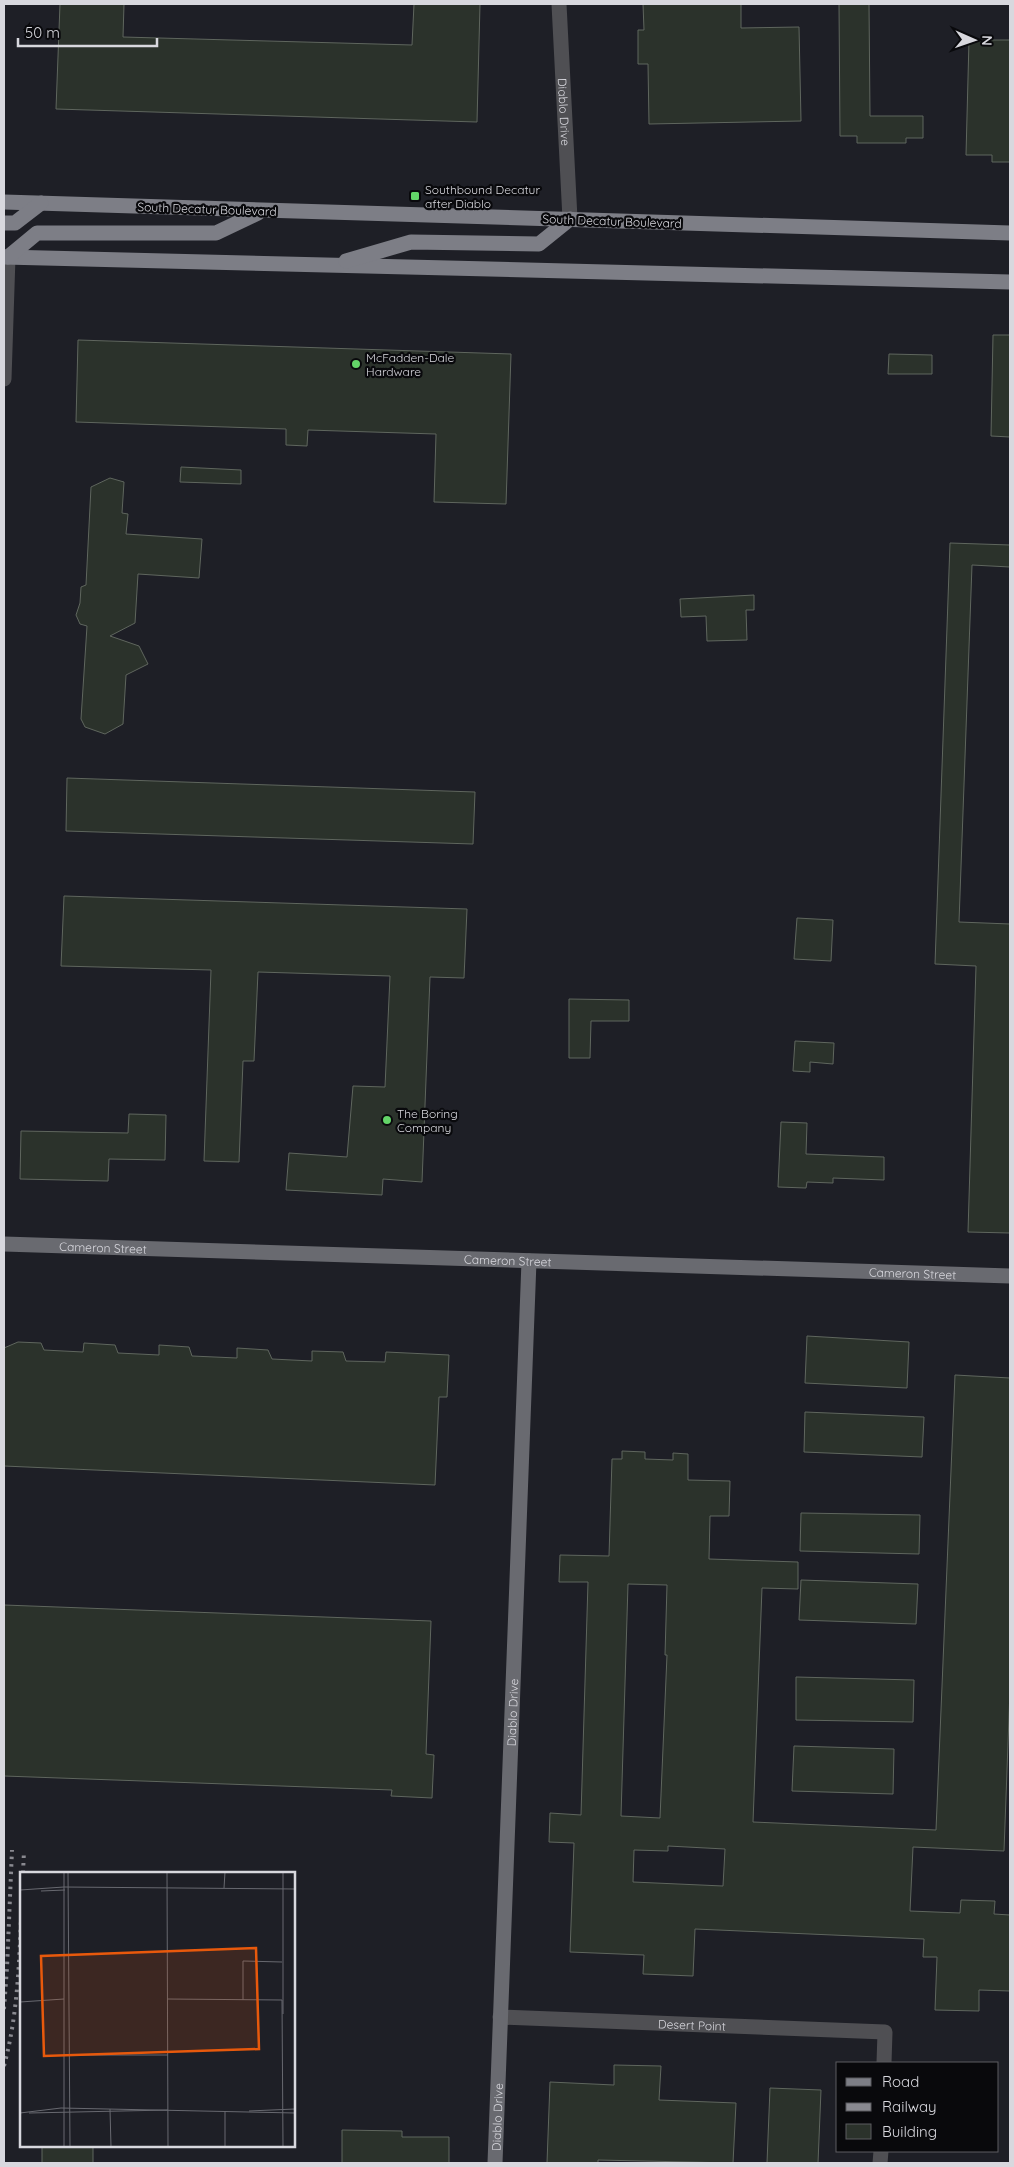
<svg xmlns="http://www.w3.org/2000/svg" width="1014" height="2167" font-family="Quicksand,sans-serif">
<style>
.building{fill:#2b322b;stroke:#5f665e;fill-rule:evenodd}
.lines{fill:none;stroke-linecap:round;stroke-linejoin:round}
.street{stroke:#4f4f53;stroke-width:15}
.secondary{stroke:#696a70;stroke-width:15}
.primary{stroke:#7d7e86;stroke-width:15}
.rail{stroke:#898990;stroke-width:4;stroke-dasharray:2.5 5;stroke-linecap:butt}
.poi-dot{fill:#63d468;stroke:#09090c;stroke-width:2}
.labels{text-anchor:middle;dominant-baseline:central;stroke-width:4.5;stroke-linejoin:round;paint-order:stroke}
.street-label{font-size:12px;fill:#d8d8de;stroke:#09090c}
.poi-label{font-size:12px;fill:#d8d8de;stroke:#09090c;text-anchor:start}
.inset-road{fill:none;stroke:#686970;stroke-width:1}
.view{fill:#e8590c;fill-opacity:0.15;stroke:#e8590c;stroke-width:2.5}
.inset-edge{fill:none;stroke:#d8d8de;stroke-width:2.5}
</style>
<rect width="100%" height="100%" fill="#1e1f26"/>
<g class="building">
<path d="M 60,4 L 124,4 L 123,37 L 412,45 L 414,4 L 480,4 L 477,122 L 56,109 Z"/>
<path d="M 643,4 L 741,4 L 741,28 L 799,27 L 801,121 L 649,124 L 648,64 L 638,64 L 638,30 L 644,30 Z"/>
<path d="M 839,4 L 869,4 L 870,116 L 923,116 L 923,138 L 906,138 L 906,143 L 857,143 L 857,136 L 840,136 Z"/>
<path d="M 969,40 L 1010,40 L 1010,162 L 992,162 L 992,155 L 966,155 Z"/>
<path d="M 993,335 L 1010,335 L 1010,437 L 991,436 Z"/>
<path d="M 78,340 L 511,354 L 506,504 L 434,502 L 436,434 L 308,430 L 307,446 L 286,445 L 286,429 L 76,422 Z"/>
<path d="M 889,354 L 932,355 L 932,374 L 888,374 Z"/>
<path d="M 181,467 L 241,470 L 241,484 L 180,482 Z"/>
<path d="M 110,478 L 124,482 L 122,513 L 128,514 L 126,534 L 202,539 L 199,578 L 138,574 L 135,623 L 110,636 L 139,646 L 148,664 L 126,675 L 123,724 L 105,734 L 85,727 L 81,719 L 87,626 L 80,624 L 76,615 L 80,603 L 81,587 L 86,585 L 91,487 Z"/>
<path d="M 950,543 L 1010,545 L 1010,567 L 972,565 L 959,922 L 1010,924 L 1010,1233 L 968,1232 L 976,966 L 935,964 Z"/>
<path d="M 754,595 L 754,610 L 746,610 L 747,640 L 707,641 L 706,616 L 681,617 L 680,599 Z"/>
<path d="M 67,778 L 475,792 L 473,844 L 66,831 Z"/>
<path d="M 64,896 L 467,909 L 464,978 L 430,977 L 422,1182 L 383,1179 L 382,1195 L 286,1190 L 289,1153 L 347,1157 L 353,1086 L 385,1087 L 390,976 L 258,972 L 254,1061 L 243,1061 L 239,1162 L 204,1161 L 211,970 L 61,966 Z"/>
<path d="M 797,918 L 833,920 L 831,961 L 794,959 Z"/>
<path d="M 569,999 L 629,1000 L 629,1021 L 591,1021 L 590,1058 L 569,1058 Z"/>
<path d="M 795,1041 L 834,1043 L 833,1064 L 810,1062 L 810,1072 L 793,1071 Z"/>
<path d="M 129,1114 L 166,1115 L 165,1160 L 109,1159 L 108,1181 L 20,1179 L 21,1131 L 128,1133 Z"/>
<path d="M 781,1122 L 807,1123 L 806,1154 L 884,1157 L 884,1180 L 833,1178 L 833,1183 L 807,1182 L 806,1188 L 778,1187 Z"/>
<path d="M 807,1336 L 909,1342 L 907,1388 L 805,1383 Z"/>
<path d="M 18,1342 L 41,1343 L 44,1350 L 83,1352 L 84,1343 L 115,1345 L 118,1353 L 159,1355 L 159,1345 L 189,1347 L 192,1356 L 237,1358 L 237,1348 L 268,1350 L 272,1359 L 312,1361 L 312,1351 L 343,1352 L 346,1361 L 385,1362 L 386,1352 L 449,1355 L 447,1397 L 439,1397 L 435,1485 L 4,1466 L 4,1348 Z"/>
<path d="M 955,1375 L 1010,1378 L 1010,1690 L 1004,1851 L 913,1847 L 910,1911 L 960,1913 L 961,1900 L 995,1901 L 994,1914 L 1010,1915 L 1010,1991 L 979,1990 L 979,2011 L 935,2010 L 937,1957 L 923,1957 L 924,1939 L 695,1929 L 693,1976 L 643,1974 L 644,1955 L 570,1952 L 574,1843 L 549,1842 L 550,1813 L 581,1815 L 588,1582 L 559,1582 L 560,1555 L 609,1556 L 612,1459 L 622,1459 L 622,1451 L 645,1452 L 645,1459 L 673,1460 L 673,1453 L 688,1454 L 688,1480 L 730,1481 L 729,1516 L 710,1516 L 709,1559 L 798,1562 L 798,1589 L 762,1588 L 753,1822 L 936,1830 ZM 628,1584 L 667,1585 L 665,1655 L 667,1655 L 660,1818 L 621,1816 ZM 668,1846 L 725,1849 L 723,1886 L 633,1882 L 634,1850 L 668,1851 Z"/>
<path d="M 805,1412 L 924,1417 L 922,1457 L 804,1452 Z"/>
<path d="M 801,1513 L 920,1515 L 919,1554 L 800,1551 Z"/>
<path d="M 801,1580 L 918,1584 L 916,1624 L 799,1620 Z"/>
<path d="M 4,1605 L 431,1621 L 426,1754 L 434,1755 L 432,1798 L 391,1796 L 392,1790 L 4,1776 Z"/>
<path d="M 796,1677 L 914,1680 L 913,1722 L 796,1720 Z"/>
<path d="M 794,1746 L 894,1749 L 893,1794 L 792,1791 Z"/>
<path d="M 614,2065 L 661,2066 L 659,2100 L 736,2103 L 733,2163 L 598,2160 L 598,2163 L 547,2163 L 550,2082 L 614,2085 Z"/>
<path d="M 770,2088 L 821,2090 L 818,2163 L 767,2163 Z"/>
<path d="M 342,2130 L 402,2131 L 402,2137 L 449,2137 L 449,2163 L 342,2163 Z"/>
<rect x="42" y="2146" width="51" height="17"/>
</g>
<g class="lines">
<g class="street">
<path id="s1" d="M 559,4 L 570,219"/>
<path d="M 4,379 L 8,257"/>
<path id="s2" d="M 500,2017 L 885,2032 L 884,2063"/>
<path d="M 880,2163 L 881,2151"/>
</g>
<g class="secondary">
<path id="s3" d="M 4,1244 L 1010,1276"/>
<path id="s4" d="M 495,2163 L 529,1261"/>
</g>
<g class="primary">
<path d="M 4,202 L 1010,233"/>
<path d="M 4,223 L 15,223 L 41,203"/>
<path d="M 4,257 L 1010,282"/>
<path d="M 8,257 L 37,233 L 216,233 L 258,213"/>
<path d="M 346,261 L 411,242 L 539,244 L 570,219"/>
</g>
<g class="rail">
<path d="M 23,1873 L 24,1851"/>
<path d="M 4,2009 L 7,1968 L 12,1850"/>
<path d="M 4,2066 C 17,2018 19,1968 21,1919"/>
</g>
</g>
<g class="poi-dot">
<rect x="410" y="191" width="10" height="10" rx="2.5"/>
<circle cx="356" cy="364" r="5"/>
<circle cx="387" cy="1120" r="5"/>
</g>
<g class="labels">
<g class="street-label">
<text stroke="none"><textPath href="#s1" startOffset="108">Diablo Drive</textPath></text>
<text transform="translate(207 209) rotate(2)">South Decatur Boulevard</text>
<text transform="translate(612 221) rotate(2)">South Decatur Boulevard</text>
<text stroke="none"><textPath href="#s3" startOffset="99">Cameron Street</textPath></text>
<text stroke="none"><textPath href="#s3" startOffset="504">Cameron Street</textPath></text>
<text stroke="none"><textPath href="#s3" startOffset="909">Cameron Street</textPath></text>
<text stroke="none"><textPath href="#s4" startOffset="451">Diablo Drive</textPath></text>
<text stroke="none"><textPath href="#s2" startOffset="192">Desert Point</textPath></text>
<text stroke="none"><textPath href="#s4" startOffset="46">Diablo Drive</textPath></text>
</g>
<g class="poi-label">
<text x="425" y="189">Southbound Decatur<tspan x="425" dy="14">after Diablo</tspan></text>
<text x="366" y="357">McFadden-Dale<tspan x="366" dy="14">Hardware</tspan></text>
<text x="397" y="1113">The Boring<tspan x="397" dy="14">Company</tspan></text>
</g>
</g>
<g transform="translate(20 1872)">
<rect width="275" height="275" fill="#1e1f26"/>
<path class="inset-road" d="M 44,0 L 44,275M 48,0 L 50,275M 147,0 L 148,275M 204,16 L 205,0M 0,18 L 44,15 L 275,17M 21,19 L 45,18M 147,127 L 262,128M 223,128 L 223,89 L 262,90M 262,128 L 263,275M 0,130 L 44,127M 263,142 L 263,0M 50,183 L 148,183M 90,237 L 91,275M 205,239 L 205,275M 229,239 L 275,237M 0,241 L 41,236 L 275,241M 9,241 L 148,238"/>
<path class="view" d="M 236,76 L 239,177 L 24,184 L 21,84 Z"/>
<rect width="275" height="275" class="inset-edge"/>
</g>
<rect width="1014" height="2167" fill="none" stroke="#d8d8de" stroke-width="10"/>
<rect x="836" y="2062" width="162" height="90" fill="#09090c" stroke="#5c5c60"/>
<rect x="846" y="2078" width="25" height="8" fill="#7d7e86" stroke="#5c5c60"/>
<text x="882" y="2087" font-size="15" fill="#d8d8de">Road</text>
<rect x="846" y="2103" width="25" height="8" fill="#898990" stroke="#5c5c60"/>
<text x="882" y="2112" font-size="15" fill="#d8d8de">Railway</text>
<rect x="846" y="2124" width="25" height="15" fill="#2b322b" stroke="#5c5c60"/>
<text x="882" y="2137" font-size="15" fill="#d8d8de">Building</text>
<g transform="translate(974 40) rotate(92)" stroke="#09090c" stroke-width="4" paint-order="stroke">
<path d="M0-4L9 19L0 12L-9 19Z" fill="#d8d8de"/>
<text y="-8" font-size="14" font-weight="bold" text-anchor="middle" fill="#d8d8de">N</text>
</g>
<path d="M18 38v8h139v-8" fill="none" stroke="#d8d8de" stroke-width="2.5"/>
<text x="25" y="38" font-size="15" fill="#d8d8de" stroke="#09090c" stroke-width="4" paint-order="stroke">50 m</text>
</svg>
